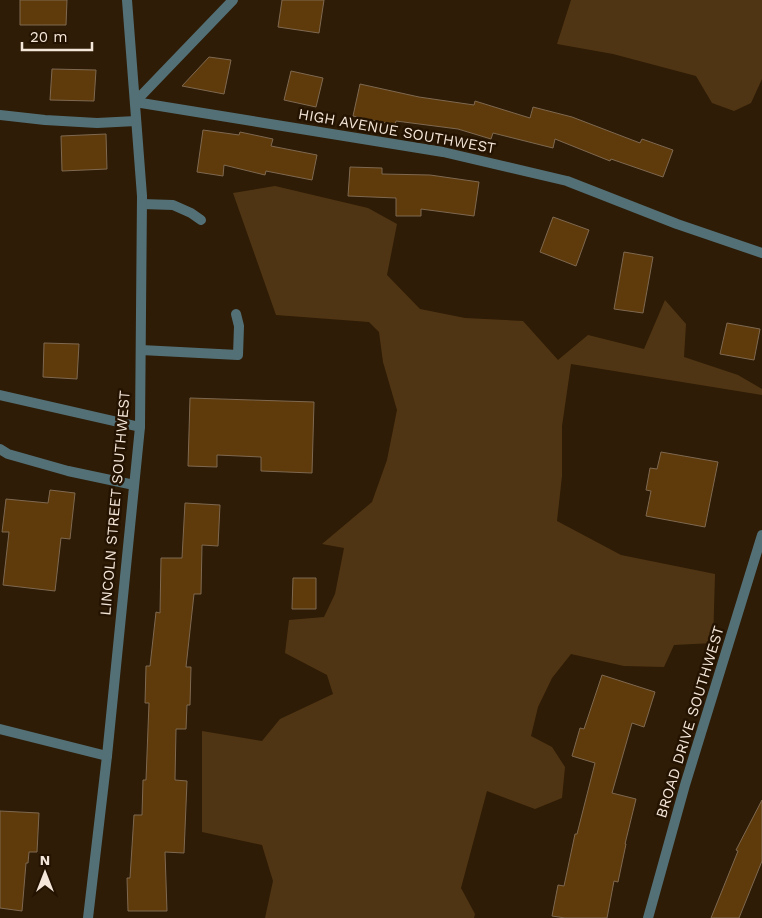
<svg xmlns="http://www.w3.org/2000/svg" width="762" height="918" font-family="'Work Sans',sans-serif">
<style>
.green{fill:#503514}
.building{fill:#5f3b0b;stroke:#7e6850}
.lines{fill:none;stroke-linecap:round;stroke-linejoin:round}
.service{stroke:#537077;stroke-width:10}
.minor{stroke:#537077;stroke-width:10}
.labels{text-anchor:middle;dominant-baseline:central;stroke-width:5;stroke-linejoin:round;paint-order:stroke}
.street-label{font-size:15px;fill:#f4e7da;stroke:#241300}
</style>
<rect width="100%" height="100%" fill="#2e1c06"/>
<g class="green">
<path d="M 571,0 L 762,0 L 762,79 L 751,103 L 734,111 L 712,103 L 696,76 L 613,54 L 557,44 Z"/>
<path d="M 275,186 L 368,208 L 397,224 L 387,275 L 420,309 L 465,318 L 523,321 L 558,360 L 588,335 L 644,349 L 665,300 L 686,324 L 684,357 L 738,375 L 762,389 L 762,395 L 571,364 L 562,426 L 562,476 L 557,521 L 621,555 L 715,574 L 713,643 L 674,645 L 664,667 L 624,666 L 571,654 L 552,678 L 538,707 L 531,736 L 552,747 L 565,767 L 562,798 L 535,809 L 487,791 L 461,888 L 475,914 L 474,918 L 265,918 L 273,881 L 262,845 L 202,832 L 202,731 L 262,741 L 280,719 L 333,694 L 327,675 L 285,653 L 289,620 L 324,617 L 335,594 L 344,548 L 322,544 L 372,502 L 387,460 L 397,410 L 383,362 L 379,332 L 369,322 L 276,315 L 233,193 Z"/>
</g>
<g class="building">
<path d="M 20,0 L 67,0 L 66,25 L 20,25 Z"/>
<path d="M 282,0 L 324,0 L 319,33 L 278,27 Z"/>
<path d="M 209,57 L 231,60 L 224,94 L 182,86 Z"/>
<path d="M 52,69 L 96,70 L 94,101 L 50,100 Z"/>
<path d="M 291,71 L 323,78 L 316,107 L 284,100 Z"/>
<path d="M 360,84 L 419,97 L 474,105 L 475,101 L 530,118 L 533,107 L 572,117 L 640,143 L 642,139 L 673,150 L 663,177 L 611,159 L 610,161 L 555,139 L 553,148 L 493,133 L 491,139 L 458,129 L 396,121 L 395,125 L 353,116 Z"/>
<path d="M 203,130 L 239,135 L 240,132 L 273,139 L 271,146 L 317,155 L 312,180 L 266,171 L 265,175 L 224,165 L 223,176 L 197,172 Z"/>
<path d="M 106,134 L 107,169 L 62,171 L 61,136 Z"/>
<path d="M 350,167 L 382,168 L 382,174 L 430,175 L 479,182 L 474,216 L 421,209 L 421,216 L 396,216 L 396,198 L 348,196 Z"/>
<path d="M 553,217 L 589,230 L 576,266 L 540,252 Z"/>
<path d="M 624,252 L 653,257 L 643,313 L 614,309 Z"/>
<path d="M 727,323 L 760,329 L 754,360 L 720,354 Z"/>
<path d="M 44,343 L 79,344 L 77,379 L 43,377 Z"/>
<path d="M 190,398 L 314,402 L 312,473 L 261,471 L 261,457 L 217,455 L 217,467 L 188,466 Z"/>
<path d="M 661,452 L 718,462 L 705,527 L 646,516 L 651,491 L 646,490 L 650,468 L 657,469 Z"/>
<path d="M 50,490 L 75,493 L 70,539 L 61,538 L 55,591 L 3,585 L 9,532 L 2,532 L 6,499 L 48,503 Z"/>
<path d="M 185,503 L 220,505 L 218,546 L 202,545 L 201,594 L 194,594 L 186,667 L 191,667 L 190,705 L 187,705 L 186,729 L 176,729 L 175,780 L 187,781 L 184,853 L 165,852 L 167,911 L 128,911 L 127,878 L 130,878 L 134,815 L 142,815 L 143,780 L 146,780 L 149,703 L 145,703 L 146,666 L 150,666 L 156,612 L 160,613 L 161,558 L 182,558 Z"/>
<path d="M 293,578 L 316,578 L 316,609 L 292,609 Z"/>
<path d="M 602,675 L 655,692 L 644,727 L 632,723 L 612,793 L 636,799 L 625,844 L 626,844 L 618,882 L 614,881 L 607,918 L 565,918 L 552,916 L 558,885 L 564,886 L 575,834 L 577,834 L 595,763 L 572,756 L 580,728 L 584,729 Z"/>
<path d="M 762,800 L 762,861 L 739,918 L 711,918 L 738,851 L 736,850 Z"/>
<path d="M 0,811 L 39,813 L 37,852 L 29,852 L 28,863 L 26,863 L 22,911 L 0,908 Z"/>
</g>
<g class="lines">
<g class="service">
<path d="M 142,204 L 173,205 L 191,213 L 201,220"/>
<path d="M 141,350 L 238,355 L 239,326 L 236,314"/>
<path d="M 0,449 L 8,454 L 68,471 L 134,485"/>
</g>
<g class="minor">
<path d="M 135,102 L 443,152 L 567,181 L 677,224 L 762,253"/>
<path d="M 135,102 L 233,0"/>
<path d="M 0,115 L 45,120 L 97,123 L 136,121"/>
<path d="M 0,395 L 140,427"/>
<path d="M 0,729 L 107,756"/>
<path d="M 88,918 L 107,756 L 140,427 L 142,196 L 127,0"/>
<path d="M 648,918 L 685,785 L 762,535"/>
</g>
</g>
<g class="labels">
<g class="street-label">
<text transform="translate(397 131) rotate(10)">HIGH AVENUE SOUTHWEST</text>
<text transform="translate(115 503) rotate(-85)">LINCOLN STREET SOUTHWEST</text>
<text transform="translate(690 722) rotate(-73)">BROAD DRIVE SOUTHWEST</text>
</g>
</g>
<g transform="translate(45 873)" stroke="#241300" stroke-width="4" paint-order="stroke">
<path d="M0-4L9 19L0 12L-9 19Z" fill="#f4e7da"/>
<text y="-8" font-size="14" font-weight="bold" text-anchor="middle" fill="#f4e7da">N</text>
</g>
<path d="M22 42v8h70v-8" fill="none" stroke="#f4e7da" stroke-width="2.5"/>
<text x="30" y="42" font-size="15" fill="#f4e7da" stroke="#241300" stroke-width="4" paint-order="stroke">20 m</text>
</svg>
